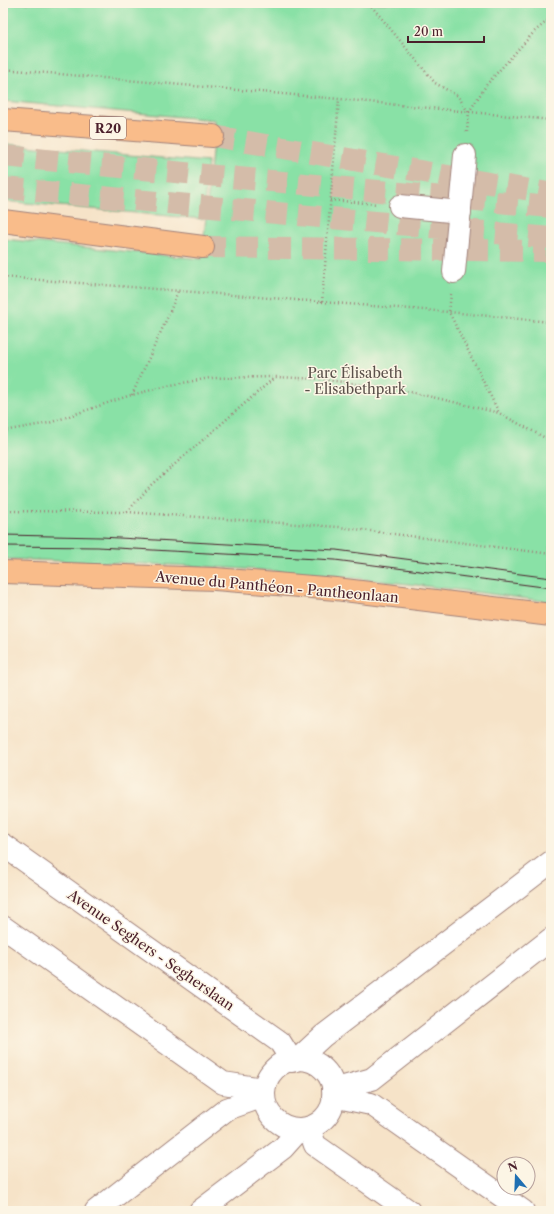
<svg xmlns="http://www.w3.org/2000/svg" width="554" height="1214" font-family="'Libre Caslon Text',serif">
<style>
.green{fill:#89e1a6;stroke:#6a8068}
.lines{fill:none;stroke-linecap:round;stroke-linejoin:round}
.highway-tunnel{stroke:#d4bca9;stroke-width:22;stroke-dasharray:22 11;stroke-linecap:butt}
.street-casing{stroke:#a0817a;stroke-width:24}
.primary-casing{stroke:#a0817a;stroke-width:24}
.highway-casing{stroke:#a0817a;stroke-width:24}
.path{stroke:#a0817a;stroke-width:2.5;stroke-dasharray:1 3;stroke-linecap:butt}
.street{stroke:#fff;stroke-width:22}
.primary{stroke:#f9bc8a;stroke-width:22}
.highway{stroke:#f9bc8a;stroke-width:22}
.tram{stroke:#4a1f2b;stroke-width:1}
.labels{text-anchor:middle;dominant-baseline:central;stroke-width:3;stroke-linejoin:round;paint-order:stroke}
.shield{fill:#fcf5e5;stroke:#7f5f63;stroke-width:1}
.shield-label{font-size:13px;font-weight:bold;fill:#4a1f2b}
.park-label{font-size:14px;fill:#5a504a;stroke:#fcf5e5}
.street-label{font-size:14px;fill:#4a1f2b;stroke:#fcf5e5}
</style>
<rect width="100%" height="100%" fill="#fcf5e5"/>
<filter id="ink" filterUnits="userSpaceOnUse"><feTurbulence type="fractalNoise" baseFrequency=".025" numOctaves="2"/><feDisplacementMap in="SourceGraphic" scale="8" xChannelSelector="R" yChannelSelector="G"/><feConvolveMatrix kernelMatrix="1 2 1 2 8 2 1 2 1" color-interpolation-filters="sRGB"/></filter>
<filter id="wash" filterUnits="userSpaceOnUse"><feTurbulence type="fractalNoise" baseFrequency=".012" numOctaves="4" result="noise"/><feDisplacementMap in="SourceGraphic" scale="16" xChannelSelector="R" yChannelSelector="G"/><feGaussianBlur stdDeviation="0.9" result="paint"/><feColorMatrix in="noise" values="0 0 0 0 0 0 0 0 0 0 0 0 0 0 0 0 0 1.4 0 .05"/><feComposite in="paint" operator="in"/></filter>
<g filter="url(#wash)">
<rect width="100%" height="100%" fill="#f6e3c8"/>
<g class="green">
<path d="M 3,3 L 551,3 L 551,602 C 454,589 357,577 260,570 C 174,564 89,562 3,559 L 3,239 L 202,259 L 215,120 L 3,101 Z"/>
<path d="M 3,144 L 208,162 L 203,219 L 3,201 Z"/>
</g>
</g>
<g filter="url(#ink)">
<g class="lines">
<g class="highway-tunnel">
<path d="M 213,136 L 548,193"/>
<path d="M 3,156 L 551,207"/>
<path d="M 3,188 L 551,238"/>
<path d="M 203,247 L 546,251"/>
</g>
<defs>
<g id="street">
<path d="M 400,206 L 460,212"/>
<path d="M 454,272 L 465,155"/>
<path d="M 3,845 L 280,1042 L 292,1061"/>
<path d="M 3,927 L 223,1083 L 264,1089"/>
<circle cx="299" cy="1094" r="35"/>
<path d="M 297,1060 L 323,1036 L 551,862"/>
<path d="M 333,1090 L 372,1079 L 551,939"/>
<path d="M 333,1096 L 371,1104 L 523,1211"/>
<path d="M 309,1128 L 315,1145 L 409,1211"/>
<path d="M 96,1211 L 227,1109 L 264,1096"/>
<path d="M 200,1211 L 283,1148 L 300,1129"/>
</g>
<path id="primary" d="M 3,572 L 215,579 L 336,589 L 551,615"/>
<g id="highway">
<path d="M 3,120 L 213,136"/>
<path d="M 3,221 L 203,247"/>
</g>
</defs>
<use href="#street" class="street-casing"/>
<use href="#primary" class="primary-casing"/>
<use href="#highway" class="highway-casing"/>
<g class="path">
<path d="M 369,3 L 435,83 L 458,96 L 468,112"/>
<path d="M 3,69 L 339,99 L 551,120"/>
<path d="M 467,132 L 469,112 L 487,84 L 535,31 L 551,18"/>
<path d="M 330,200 L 377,204"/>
<path d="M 3,277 L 449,312 L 551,322"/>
<path d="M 451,294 L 449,312 L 499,413"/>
<path d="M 322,302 L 339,99"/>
<path d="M 132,395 L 169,314 L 178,291"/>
<path d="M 3,431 L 49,423 L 128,396 L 171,385 L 210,378 L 275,377 L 320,379 L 396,389 L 441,399 L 499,413 L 551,441"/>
<path d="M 3,511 L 127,512 L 339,527 L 551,554"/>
<path d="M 127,512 L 151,485 L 274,378"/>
</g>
<use href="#street" class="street"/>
<use href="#primary" class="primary"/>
<use href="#highway" class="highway"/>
<g class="tram">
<path d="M 3,535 L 101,537 L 336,550 L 551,578"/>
<path d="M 3,546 L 98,547 L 335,560 L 551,588"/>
</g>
</g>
</g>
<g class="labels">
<rect class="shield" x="90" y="117" width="36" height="22" rx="3"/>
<g class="shield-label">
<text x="108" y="128">R20</text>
</g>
<g class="park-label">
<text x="355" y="373">Parc Élisabeth<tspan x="355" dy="16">- Elisabethpark</tspan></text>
</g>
<g class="street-label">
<text transform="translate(277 587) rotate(5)">Avenue du Panthéon - Pantheonlaan</text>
<text transform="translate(151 950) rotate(35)">Avenue Seghers - Segherslaan</text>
</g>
</g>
<rect width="554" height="1214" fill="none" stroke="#fcf5e5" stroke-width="16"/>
<g transform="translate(516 1176) rotate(341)"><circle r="19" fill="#fcf5e5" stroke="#b59f9b"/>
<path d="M0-3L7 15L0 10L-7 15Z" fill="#1f6fb2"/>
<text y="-6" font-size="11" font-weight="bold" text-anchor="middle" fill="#4a1f2b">N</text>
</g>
<path d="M408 36v6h76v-6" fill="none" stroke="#4a1f2b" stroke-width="2"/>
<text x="414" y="36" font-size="12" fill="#4a1f2b" stroke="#fcf5e5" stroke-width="3" paint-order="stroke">20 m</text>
</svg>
